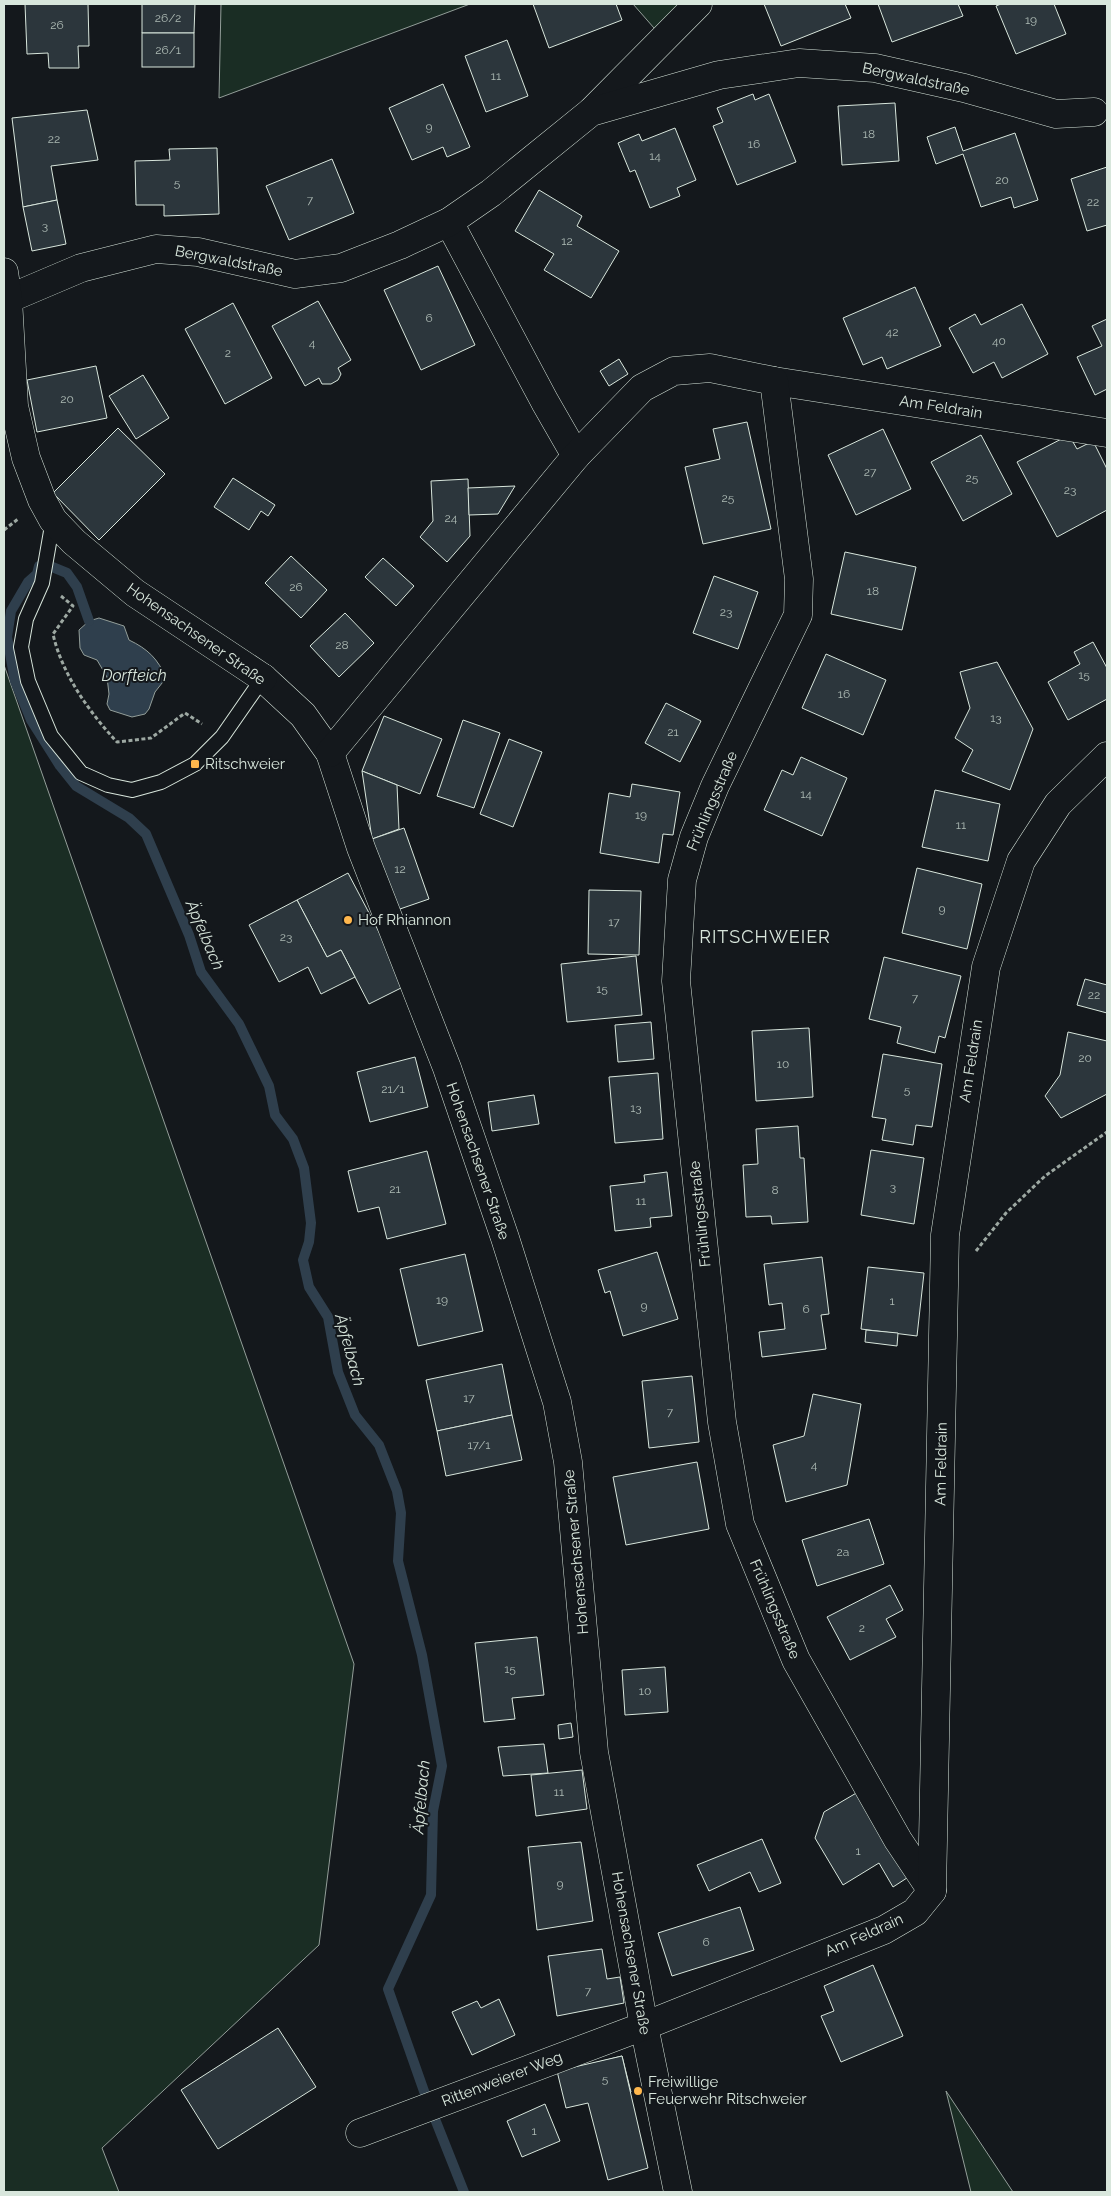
<svg xmlns="http://www.w3.org/2000/svg" width="1111" height="2196" font-family="Raleway,sans-serif">
<style>
.green{fill:#1a2d24;stroke:#939e99}
.water{fill:#2f3f4d;stroke:#939e99}
.lines{fill:none;stroke-linecap:round;stroke-linejoin:round}
.stream{stroke:#2f3f4d;stroke-width:10}
.building{fill:#2c363c;stroke:#d8e6dc}
.service-casing{stroke:#d8e6dc;stroke-width:16}
.minor-casing{stroke:#d8e6dc;stroke-width:29}
.tertiary-casing{stroke:#d8e6dc;stroke-width:29}
.path{stroke:#9da8a2;stroke-width:3;stroke-dasharray:4 2.5;stroke-linecap:butt}
.service{stroke:#14181c;stroke-width:14}
.minor{stroke:#14181c;stroke-width:28}
.tertiary{stroke:#14181c;stroke-width:28}
.poi-dot{fill:#ffb74d;stroke:#14181c;stroke-width:2}
.labels{text-anchor:middle;dominant-baseline:central;stroke-width:4;stroke-linejoin:round;paint-order:stroke}
.number-label{font-size:12px;fill:#adbab4}
.street-label{font-size:15px;fill:#d8e6dc;stroke:#14181c}
.poi-label{font-size:15px;fill:#d8e6dc;stroke:#14181c;text-anchor:start}
.water-label{font-size:16px;font-style:italic;fill:#d8e6dc;stroke:#14181c}
.quarter-label{font-size:18px;letter-spacing:1px;fill:#d8e6dc;stroke:#14181c}
</style>
<rect width="100%" height="100%" fill="#14181c"/>
<g class="green">
<path d="M 221,4 L 470,4 L 219,98 Z"/>
<path d="M 633,4 L 689,4 L 661,36 Z"/>
<path d="M 4,665 L 354,1664 L 319,1945 L 102,2148 L 119,2192 L 4,2192 Z"/>
<path d="M 946,2091 L 1013,2192 L 971,2192 Z"/>
</g>
<path class="water" d="M 99,618 L 124,626 L 129,640 C 148,649 158,659 166,678 L 155,692 L 149,709 L 145,714 L 132,717 L 110,710 L 107,704 L 109,694 L 107,677 L 97,660 L 84,655 L 80,648 L 79,630 L 89,621 Z"/>
<g class="lines">
<g class="stream">
<path d="M 89,621 L 77,587 L 67,573 L 45,564 L 39,566 L 37,574 L 28,582 L 11,611 L 7,637 L 15,681 L 22,698 L 31,720 L 60,766 L 76,786 L 129,818 L 146,834 L 189,935 L 201,972 L 239,1024 L 269,1086 L 275,1115 L 293,1139 L 304,1168 L 311,1223 L 309,1242 L 303,1260 L 309,1287 L 328,1317 L 338,1372 L 355,1415 L 379,1445 L 397,1491 L 401,1513 L 398,1561 L 422,1655 L 442,1766 L 433,1811 L 431,1895 L 388,1989 L 425,2094"/>
<path d="M 435,2119 L 464,2192"/>
</g>
</g>
<g class="building">
<path d="M 25,4 L 88,4 L 89,46 L 78,46 L 79,68 L 49,68 L 48,53 L 27,54 Z"/>
<path d="M 142,4 L 195,4 L 194,33 L 142,33 Z"/>
<path d="M 533,4 L 616,4 L 622,20 L 549,48 Z"/>
<path d="M 764,4 L 845,4 L 851,18 L 781,46 Z"/>
<path d="M 878,4 L 958,4 L 963,16 L 892,42 Z"/>
<path d="M 1001,4 L 1054,4 L 1066,34 L 1016,54 L 996,6 Z"/>
<rect x="142" y="33" width="52" height="34"/>
<path d="M 507,40 L 528,96 L 486,112 L 465,56 Z"/>
<path d="M 443,84 L 470,147 L 447,157 L 443,147 L 412,160 L 389,108 Z"/>
<path d="M 753,94 L 755,100 L 769,94 L 796,162 L 737,185 L 713,126 L 723,122 L 717,108 Z"/>
<path d="M 895,103 L 899,161 L 842,165 L 838,106 Z"/>
<path d="M 87,110 L 98,160 L 51,166 L 57,200 L 23,207 L 12,118 Z"/>
<path d="M 955,127 L 963,151 L 1015,133 L 1038,200 L 1014,208 L 1011,197 L 981,207 L 963,154 L 936,164 L 927,137 Z"/>
<path d="M 675,128 L 696,180 L 677,188 L 680,196 L 650,208 L 635,170 L 630,172 L 618,143 L 639,134 L 642,141 Z"/>
<path d="M 217,148 L 219,214 L 164,216 L 164,205 L 136,205 L 135,161 L 170,160 L 169,149 Z"/>
<path d="M 332,159 L 354,213 L 289,240 L 266,186 Z"/>
<path d="M 1107,167 L 1107,225 L 1087,231 L 1071,179 Z"/>
<path d="M 539,190 L 582,216 L 577,226 L 619,251 L 591,298 L 544,270 L 554,254 L 515,231 Z"/>
<path d="M 57,200 L 66,244 L 32,251 L 23,207 Z"/>
<path d="M 438,266 L 475,345 L 421,370 L 384,290 Z"/>
<path d="M 915,287 L 941,346 L 887,369 L 882,357 L 863,365 L 843,318 Z"/>
<path d="M 318,301 L 351,360 L 338,368 L 341,374 L 338,380 L 331,384 L 322,384 L 319,378 L 305,386 L 272,326 Z"/>
<path d="M 233,303 L 272,378 L 225,404 L 185,329 Z"/>
<path d="M 1022,304 L 1048,354 L 1002,378 L 994,362 L 973,373 L 949,328 L 975,314 L 981,325 Z"/>
<path d="M 1107,319 L 1107,389 L 1095,395 L 1077,357 L 1102,346 L 1092,326 Z"/>
<path d="M 619,359 L 628,374 L 609,386 L 600,371 Z"/>
<path d="M 96,366 L 107,418 L 37,432 L 27,380 Z"/>
<path d="M 143,375 L 169,418 L 136,439 L 109,396 Z"/>
<path d="M 747,422 L 771,529 L 703,544 L 685,467 L 720,459 L 713,429 Z"/>
<path d="M 118,428 L 165,474 L 99,540 L 53,493 Z"/>
<path d="M 883,429 L 911,489 L 856,515 L 828,455 Z"/>
<path d="M 981,435 L 1012,494 L 963,521 L 931,462 Z"/>
<path d="M 1069,435 L 1077,449 L 1093,441 L 1107,469 L 1107,510 L 1057,537 L 1017,462 Z"/>
<path d="M 233,478 L 275,505 L 268,516 L 261,511 L 249,530 L 214,507 Z"/>
<path d="M 468,479 L 470,536 L 447,562 L 420,537 L 433,521 L 431,481 Z"/>
<path d="M 515,486 L 498,514 L 469,515 L 468,488 Z"/>
<path d="M 845,552 L 916,567 L 902,630 L 831,614 Z"/>
<path d="M 291,556 L 327,590 L 301,618 L 265,583 Z"/>
<path d="M 383,558 L 414,586 L 396,606 L 365,577 Z"/>
<path d="M 714,576 L 758,592 L 738,649 L 693,633 Z"/>
<path d="M 345,613 L 374,643 L 339,677 L 310,646 Z"/>
<path d="M 1093,642 L 1107,668 L 1107,699 L 1068,720 L 1048,682 L 1080,664 L 1074,652 Z"/>
<path d="M 826,654 L 886,680 L 863,735 L 802,708 Z"/>
<path d="M 997,662 L 1033,729 L 1010,790 L 962,771 L 973,750 L 955,738 L 970,708 L 960,672 Z"/>
<path d="M 666,703 L 701,721 L 680,762 L 645,743 Z"/>
<path d="M 384,716 L 442,739 L 420,794 L 362,771 Z"/>
<path d="M 463,720 L 500,733 L 474,808 L 437,796 Z"/>
<path d="M 509,739 L 542,752 L 513,827 L 480,814 Z"/>
<path d="M 801,757 L 847,778 L 822,836 L 764,810 L 782,770 L 793,775 Z"/>
<path d="M 362,771 L 397,785 L 399,829 L 372,839 Z"/>
<path d="M 632,784 L 680,792 L 673,835 L 663,834 L 659,863 L 600,853 L 609,793 L 630,797 Z"/>
<path d="M 935,790 L 1000,804 L 988,861 L 922,847 Z"/>
<path d="M 404,828 L 429,899 L 397,910 L 372,839 Z"/>
<path d="M 917,868 L 982,884 L 967,949 L 902,933 Z"/>
<path d="M 348,873 L 407,985 L 369,1004 L 341,950 L 327,957 L 297,900 Z"/>
<path d="M 589,890 L 641,891 L 639,955 L 588,954 Z"/>
<path d="M 297,900 L 327,957 L 341,950 L 355,977 L 321,994 L 308,967 L 279,982 L 249,925 Z"/>
<path d="M 636,956 L 642,1015 L 567,1022 L 561,964 Z"/>
<path d="M 884,957 L 961,976 L 945,1038 L 939,1036 L 935,1053 L 897,1043 L 901,1027 L 869,1019 Z"/>
<path d="M 1085,979 L 1107,985 L 1107,1013 L 1077,1005 Z"/>
<path d="M 651,1022 L 654,1059 L 618,1062 L 615,1025 Z"/>
<path d="M 809,1028 L 813,1097 L 756,1101 L 752,1031 Z"/>
<path d="M 1068,1032 L 1107,1041 L 1107,1094 L 1061,1118 L 1045,1096 L 1060,1075 Z"/>
<path d="M 883,1054 L 942,1064 L 932,1127 L 916,1125 L 913,1145 L 882,1140 L 886,1119 L 872,1117 Z"/>
<path d="M 415,1057 L 428,1107 L 370,1122 L 357,1072 Z"/>
<path d="M 658,1073 L 663,1139 L 615,1143 L 609,1077 Z"/>
<path d="M 534,1095 L 539,1124 L 492,1131 L 488,1102 Z"/>
<path d="M 798,1126 L 800,1158 L 804,1158 L 808,1222 L 772,1224 L 771,1216 L 746,1217 L 743,1165 L 758,1164 L 756,1129 Z"/>
<path d="M 871,1150 L 924,1158 L 914,1224 L 861,1215 Z"/>
<path d="M 427,1151 L 446,1224 L 387,1239 L 379,1207 L 358,1212 L 348,1171 Z"/>
<path d="M 667,1172 L 672,1216 L 650,1218 L 651,1227 L 615,1231 L 610,1186 L 645,1182 L 644,1175 Z"/>
<path d="M 657,1252 L 678,1319 L 623,1336 L 610,1291 L 605,1293 L 598,1270 Z"/>
<path d="M 465,1254 L 483,1331 L 418,1346 L 400,1269 Z"/>
<path d="M 822,1257 L 829,1314 L 821,1315 L 826,1349 L 762,1357 L 759,1332 L 785,1329 L 782,1303 L 769,1305 L 764,1264 Z"/>
<path d="M 868,1267 L 924,1273 L 917,1336 L 861,1329 Z"/>
<path d="M 866,1330 L 898,1333 L 897,1346 L 865,1342 Z"/>
<path d="M 502,1364 L 512,1415 L 437,1431 L 426,1380 Z"/>
<path d="M 692,1376 L 699,1442 L 649,1448 L 642,1381 Z"/>
<path d="M 813,1394 L 861,1404 L 847,1485 L 786,1502 L 773,1445 L 804,1436 Z"/>
<path d="M 512,1415 L 522,1460 L 446,1476 L 437,1431 Z"/>
<path d="M 697,1462 L 709,1529 L 626,1545 L 613,1477 Z"/>
<path d="M 869,1519 L 884,1564 L 817,1586 L 802,1540 Z"/>
<path d="M 890,1585 L 903,1610 L 886,1619 L 896,1637 L 850,1660 L 827,1617 Z"/>
<path d="M 537,1637 L 544,1695 L 512,1698 L 515,1719 L 484,1722 L 475,1643 Z"/>
<path d="M 665,1667 L 668,1712 L 625,1715 L 622,1670 Z"/>
<path d="M 571,1723 L 573,1737 L 559,1739 L 558,1725 Z"/>
<path d="M 544,1744 L 548,1773 L 503,1776 L 498,1747 Z"/>
<path d="M 582,1770 L 587,1809 L 536,1816 L 531,1775 Z"/>
<path d="M 858,1792 L 910,1876 L 893,1887 L 879,1863 L 843,1885 L 815,1838 L 824,1812 Z"/>
<path d="M 762,1839 L 781,1883 L 759,1892 L 750,1872 L 709,1891 L 697,1865 Z"/>
<path d="M 581,1842 L 593,1921 L 537,1930 L 528,1847 Z"/>
<path d="M 740,1907 L 754,1950 L 672,1976 L 658,1933 Z"/>
<path d="M 602,1949 L 607,1979 L 620,1977 L 624,2003 L 557,2016 L 548,1956 Z"/>
<path d="M 873,1965 L 903,2036 L 841,2062 L 821,2016 L 834,2011 L 824,1986 Z"/>
<path d="M 499,1999 L 515,2035 L 472,2055 L 452,2012 L 477,2001 L 481,2008 Z"/>
<path d="M 278,2028 L 316,2087 L 218,2149 L 181,2090 Z"/>
<path d="M 622,2056 L 631,2092 L 588,2103 L 578,2067 Z"/>
<path d="M 622,2056 L 648,2168 L 608,2180 L 588,2103 L 566,2108 L 557,2071 Z"/>
<path d="M 545,2104 L 560,2141 L 522,2157 L 507,2121 Z"/>
</g>
<g class="lines">
<defs>
<path id="service" d="M 53,520 L 42,583 L 26,619 L 21,647 L 28,681 L 51,736 L 81,773 L 108,785 L 132,790 L 161,782 L 195,764 L 222,737 L 263,678"/>
<g id="minor">
<path d="M 592,111 L 698,4"/>
<path d="M 449,222 L 545,402 L 576,456"/>
<path d="M 8,299 L 81,268 L 156,249 L 198,252 L 295,274 L 341,268 L 400,245 L 449,222 L 491,193 L 591,112 L 719,75 L 799,63 L 875,68 L 964,88 L 1056,114 L 1094,112"/>
<path d="M 774,381 L 1107,433"/>
<path d="M 263,678 L 303,715 L 330,753 L 361,848 L 447,1068 L 505,1238 L 557,1402 L 568,1462 L 594,1752 L 644,2026 L 678,2192"/>
<path d="M 330,753 L 576,456 L 642,388 L 674,371 L 710,368 L 774,381 L 799,579 L 798,615 L 715,786 L 694,837 L 682,880 L 676,981 L 722,1422 L 740,1524 L 796,1660 L 898,1840 L 932,1891"/>
<path d="M 360,2133 L 644,2026 L 884,1930 L 915,1912 L 932,1891 L 945,1235 L 986,967 L 1021,861 L 1058,804 L 1107,756"/>
</g>
<path id="tertiary" d="M 4,272 L 8,299 L 14,406 L 26,458 L 42,500 L 53,520 L 74,542 L 135,593 L 263,678"/>
</defs>
<use href="#service" class="service-casing"/>
<use href="#minor" class="minor-casing"/>
<use href="#tertiary" class="tertiary-casing"/>
<g class="path">
<path d="M 4,530 L 18,519"/>
<path d="M 61,596 L 73,606 L 53,634 C 62,674 89,712 117,742 L 151,738 L 185,713 L 202,724"/>
<path d="M 976,1251 L 1006,1213 L 1045,1176 L 1107,1132"/>
</g>
<use href="#service" class="service"/>
<use href="#minor" class="minor"/>
<use href="#tertiary" class="tertiary"/>
</g>
<g class="poi-dot">
<rect x="190" y="759" width="10" height="10" rx="2.5"/>
<circle cx="348" cy="920" r="5"/>
<circle cx="638" cy="2091" r="5"/>
</g>
<g class="labels">
<g class="number-label">
<text x="168" y="18">26/2</text>
<text x="1031" y="20">19</text>
<text x="57" y="25">26</text>
<text x="168" y="50">26/1</text>
<text x="496" y="76">11</text>
<text x="429" y="127">9</text>
<text x="869" y="134">18</text>
<text x="54" y="139">22</text>
<text x="754" y="144">16</text>
<text x="655" y="156">14</text>
<text x="1002" y="180">20</text>
<text x="177" y="183">5</text>
<text x="310" y="200">7</text>
<text x="1093" y="202">22</text>
<text x="45" y="226">3</text>
<text x="567" y="241">12</text>
<text x="429" y="318">6</text>
<text x="892" y="332">42</text>
<text x="999" y="341">40</text>
<text x="312" y="343">4</text>
<text x="228" y="353">2</text>
<text x="67" y="399">20</text>
<text x="870" y="472">27</text>
<text x="972" y="478">25</text>
<text x="1070" y="490">23</text>
<text x="728" y="498">25</text>
<text x="451" y="518">24</text>
<text x="296" y="587">26</text>
<text x="873" y="591">18</text>
<text x="726" y="612">23</text>
<text x="342" y="645">28</text>
<text x="1084" y="675">15</text>
<text x="844" y="694">16</text>
<text x="996" y="718">13</text>
<text x="673" y="732">21</text>
<text x="806" y="794">14</text>
<text x="641" y="815">19</text>
<text x="961" y="825">11</text>
<text x="400" y="869">12</text>
<text x="942" y="909">9</text>
<text x="614" y="922">17</text>
<text x="286" y="937">23</text>
<text x="602" y="989">15</text>
<text x="1094" y="995">22</text>
<text x="915" y="998">7</text>
<text x="1085" y="1058">20</text>
<text x="783" y="1064">10</text>
<text x="393" y="1089">21/1</text>
<text x="907" y="1090">5</text>
<text x="636" y="1108">13</text>
<text x="893" y="1187">3</text>
<text x="395" y="1189">21</text>
<text x="775" y="1190">8</text>
<text x="641" y="1201">11</text>
<text x="442" y="1300">19</text>
<text x="892" y="1301">1</text>
<text x="644" y="1306">9</text>
<text x="806" y="1309">6</text>
<text x="469" y="1398">17</text>
<text x="670" y="1412">7</text>
<text x="479" y="1445">17/1</text>
<text x="814" y="1465">4</text>
<text x="843" y="1552">2a</text>
<text x="862" y="1628">2</text>
<text x="510" y="1669">15</text>
<text x="645" y="1691">10</text>
<text x="559" y="1792">11</text>
<text x="858" y="1851">1</text>
<text x="560" y="1884">9</text>
<text x="706" y="1942">6</text>
<text x="588" y="1991">7</text>
<text x="605" y="2079">5</text>
<text x="534" y="2131">1</text>
</g>
<g class="street-label">
<text transform="translate(916 79) rotate(12)">Bergwaldstraße</text>
<text transform="translate(229 261) rotate(11)">Bergwaldstraße</text>
<text transform="translate(941 407) rotate(9)">Am Feldrain</text>
<text transform="translate(196 634) rotate(35)">Hohensachsener Straße</text>
<text transform="translate(712 801) rotate(-67)">Frühlingsstraße</text>
<text transform="translate(971 1061) rotate(-81)">Am Feldrain</text>
<text transform="translate(478 1161) rotate(71)">Hohensachsener Straße</text>
<text transform="translate(700 1214) rotate(-96)">Frühlingsstraße</text>
<text transform="translate(941 1464) rotate(-89)">Am Feldrain</text>
<text transform="translate(576 1552) rotate(-95)">Hohensachsener Straße</text>
<text transform="translate(775 1609) rotate(67)">Frühlingsstraße</text>
<text transform="translate(864 1935) rotate(-24)">Am Feldrain</text>
<text transform="translate(631 1953) rotate(80)">Hohensachsener Straße</text>
<text transform="translate(502 2079) rotate(-21)">Rittenweierer Weg</text>
</g>
<g class="poi-label">
<text x="205" y="764">Ritschweier</text>
<text x="358" y="920">Hof Rhiannon</text>
<text x="648" y="2082">Freiwillige<tspan x="648" dy="17">Feuerwehr Ritschweier</tspan></text>
</g>
<g class="water-label">
<text x="134" y="675">Dorfteich</text>
<text transform="translate(205 935) rotate(67)">Äpfelbach</text>
<text transform="translate(350 1350) rotate(75)">Äpfelbach</text>
<text transform="translate(421 1797) rotate(-85)">Äpfelbach</text>
</g>
<g class="quarter-label">
<text x="765" y="936">RITSCHWEIER</text>
</g>
</g>
<rect width="1111" height="2196" fill="none" stroke="#d8e6dc" stroke-width="10"/>
</svg>
